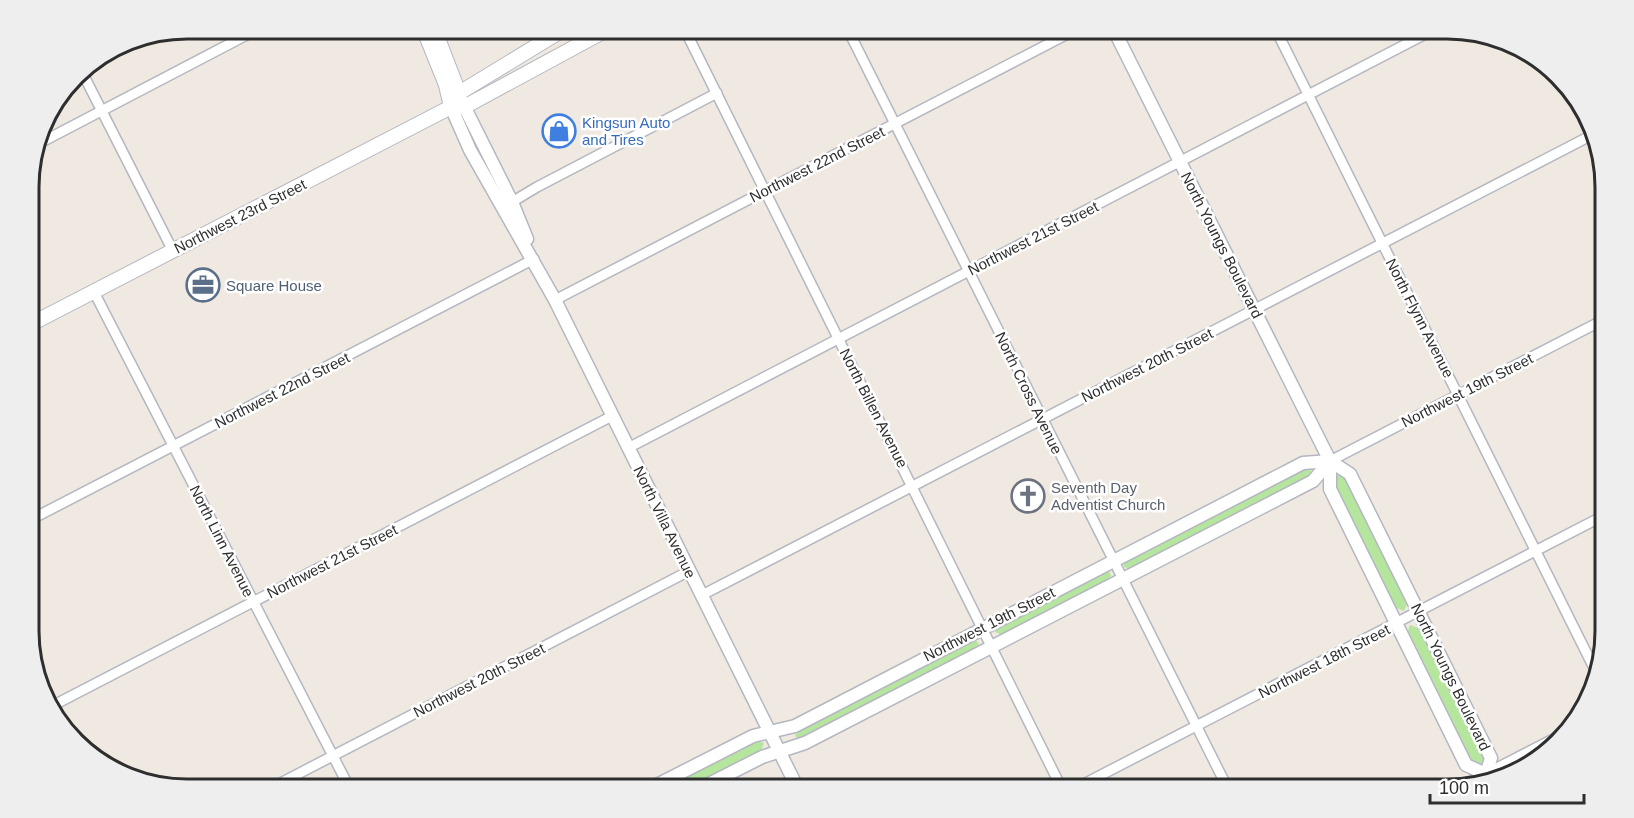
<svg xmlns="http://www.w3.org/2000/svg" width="1634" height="818" font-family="Helvetica,sans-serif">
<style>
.green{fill:#b6e59e}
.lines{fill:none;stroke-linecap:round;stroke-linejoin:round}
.minor-casing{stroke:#b4b7c1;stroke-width:12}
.tertiary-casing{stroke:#b4b7c1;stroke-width:15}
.secondary-casing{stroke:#b4b7c1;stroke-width:16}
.minor{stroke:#fff;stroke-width:9}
.tertiary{stroke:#fff;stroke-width:12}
.secondary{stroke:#fff;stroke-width:14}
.labels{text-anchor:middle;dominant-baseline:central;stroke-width:5;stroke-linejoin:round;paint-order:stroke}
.shop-label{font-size:15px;fill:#366cbe;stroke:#fff;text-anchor:start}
.street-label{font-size:15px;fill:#2e2e2e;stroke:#fff}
.service-label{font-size:15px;fill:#4e5e75;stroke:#fff;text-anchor:start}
.worship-label{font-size:15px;fill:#5b616d;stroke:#fff;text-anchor:start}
.rim{fill:none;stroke:#2e2e2e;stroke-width:3}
</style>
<rect width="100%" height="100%" fill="#efe9e1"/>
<g class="green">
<path d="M 1306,467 L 1310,468 L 1312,475 L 1130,569 L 1124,567 L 1124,562 Z"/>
<path d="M 1336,475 L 1346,478 L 1408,601 L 1404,611 L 1394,607 L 1334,488 Z"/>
<path d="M 1108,570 L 1111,575 L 1109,579 L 1002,635 L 995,632 L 995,628 Z"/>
<path d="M 1410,625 L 1423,630 L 1486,758 L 1481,767 L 1469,760 L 1407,633 Z"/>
<path d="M 974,638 L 979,644 L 975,649 L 800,740 L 795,736 L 797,731 Z"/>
<path d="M 754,740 L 764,743 L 761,752 L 689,789 L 659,789 Z"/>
</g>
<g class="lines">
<defs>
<g id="minor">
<path d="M 684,28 L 1062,789"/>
<path d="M 847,28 L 1228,789"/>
<path d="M 1275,28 L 1596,672"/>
<path d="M 81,70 L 173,251"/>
<path d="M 1571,92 L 1591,133"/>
<path d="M 38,144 L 260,28"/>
<path d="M 512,202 L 537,187 L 717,93"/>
<path d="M 94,292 L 350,789"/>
<path d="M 555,300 L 1079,28"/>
<path d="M 628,448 L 1437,28"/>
<path d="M 1330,461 L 1605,319"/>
<path d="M 30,520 L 534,259"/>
<path d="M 702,595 L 1592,135"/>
<path d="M 52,706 L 612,416"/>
<path d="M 269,789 L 689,571"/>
<path d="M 1074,789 L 1605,515"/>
<path d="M 1456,789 L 1559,736"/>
</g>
<g id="tertiary">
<path d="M 1113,28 L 1330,461 L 1330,489 L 1466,765 L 1486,774 L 1488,779"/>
<path d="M 461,100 L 512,202 L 527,239"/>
<path d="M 451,107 L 470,150 L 555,300 L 798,789"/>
<path d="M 1330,461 L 1350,474 L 1491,758 L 1486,774"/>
<path d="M 649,789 L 753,736 L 795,726 L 1303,463 L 1330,461"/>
<path d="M 699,789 L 762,757 L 805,743 L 1313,481 L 1330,461"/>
</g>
<g id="secondary">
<path d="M 423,28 L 446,85 L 451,107"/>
<path d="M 434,28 L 459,93"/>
<path d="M 451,107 L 459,93 L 566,28"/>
<path d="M 29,325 L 451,107 L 464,107 L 610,28"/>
</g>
</defs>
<use href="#minor" class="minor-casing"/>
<use href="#tertiary" class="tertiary-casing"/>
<use href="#secondary" class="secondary-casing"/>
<use href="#minor" class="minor"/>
<use href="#tertiary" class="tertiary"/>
<use href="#secondary" class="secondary"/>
</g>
<defs>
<symbol id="shop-ring" viewBox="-11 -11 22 22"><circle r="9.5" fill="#fff" stroke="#3f7fe0" stroke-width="1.5"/><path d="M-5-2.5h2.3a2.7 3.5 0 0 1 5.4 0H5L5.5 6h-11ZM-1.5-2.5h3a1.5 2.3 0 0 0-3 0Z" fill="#3f7fe0"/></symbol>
<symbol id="office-ring" viewBox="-11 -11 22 22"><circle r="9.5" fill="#fff" stroke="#5c6f8a" stroke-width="1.5"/><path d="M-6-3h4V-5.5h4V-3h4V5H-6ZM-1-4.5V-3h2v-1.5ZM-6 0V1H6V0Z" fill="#5c6f8a"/></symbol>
<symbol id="church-ring" viewBox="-11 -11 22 22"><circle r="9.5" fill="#fff" stroke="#6b7280" stroke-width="1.5"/><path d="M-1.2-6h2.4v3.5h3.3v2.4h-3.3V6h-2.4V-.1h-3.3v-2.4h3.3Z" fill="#6b7280"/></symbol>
</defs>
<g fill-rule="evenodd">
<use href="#shop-ring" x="540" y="112" width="38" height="38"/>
<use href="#office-ring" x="184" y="266" width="38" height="38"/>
<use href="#church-ring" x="1009" y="477" width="38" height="38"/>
</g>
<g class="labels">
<g class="shop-label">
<text x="582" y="122">Kingsun Auto<tspan x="582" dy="17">and Tires</tspan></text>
</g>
<g class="street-label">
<text transform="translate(817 164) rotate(-27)">Northwest 22nd Street</text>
<text transform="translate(240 216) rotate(-27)">Northwest 23rd Street</text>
<text transform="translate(1033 238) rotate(-27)">Northwest 21st Street</text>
<text transform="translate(1222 245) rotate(63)">North Youngs Boulevard</text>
<text transform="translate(1420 318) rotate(63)">North Flynn Avenue</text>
<text transform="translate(1147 365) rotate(-27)">Northwest 20th Street</text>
<text transform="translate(282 390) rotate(-27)">Northwest 22nd Street</text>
<text transform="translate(1467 390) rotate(-27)">Northwest 19th Street</text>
<text transform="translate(1029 393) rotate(64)">North Cross Avenue</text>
<text transform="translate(874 408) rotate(63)">North Billen Avenue</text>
<text transform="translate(665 522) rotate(64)">North Villa Avenue</text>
<text transform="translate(222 541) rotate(63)">North Linn Avenue</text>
<text transform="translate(332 561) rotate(-27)">Northwest 21st Street</text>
<text transform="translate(989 624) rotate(-27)">Northwest 19th Street</text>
<text transform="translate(1324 661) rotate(-27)">Northwest 18th Street</text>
<text transform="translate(1451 677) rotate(64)">North Youngs Boulevard</text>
<text transform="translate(479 680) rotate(-27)">Northwest 20th Street</text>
</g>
<g class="service-label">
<text x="226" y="285">Square House</text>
</g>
<g class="worship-label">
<text x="1051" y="487">Seventh Day<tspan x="1051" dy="17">Adventist Church</tspan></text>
</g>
</g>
<path d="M0 0H1634V818H0ZM187 39H1447A148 148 0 0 1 1595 187V631A148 148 0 0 1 1447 779H187A148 148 0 0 1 39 631V187A148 148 0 0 1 187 39Z" fill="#eee" fill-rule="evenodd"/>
<path class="rim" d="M187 39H1447A148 148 0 0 1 1595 187V631A148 148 0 0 1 1447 779H187A148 148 0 0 1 39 631V187A148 148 0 0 1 187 39Z"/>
<path d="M1430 794v9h154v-9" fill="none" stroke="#2e2e2e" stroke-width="3"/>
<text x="1439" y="794" font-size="18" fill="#2e2e2e" stroke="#ffffff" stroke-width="4.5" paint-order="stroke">100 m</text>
</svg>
